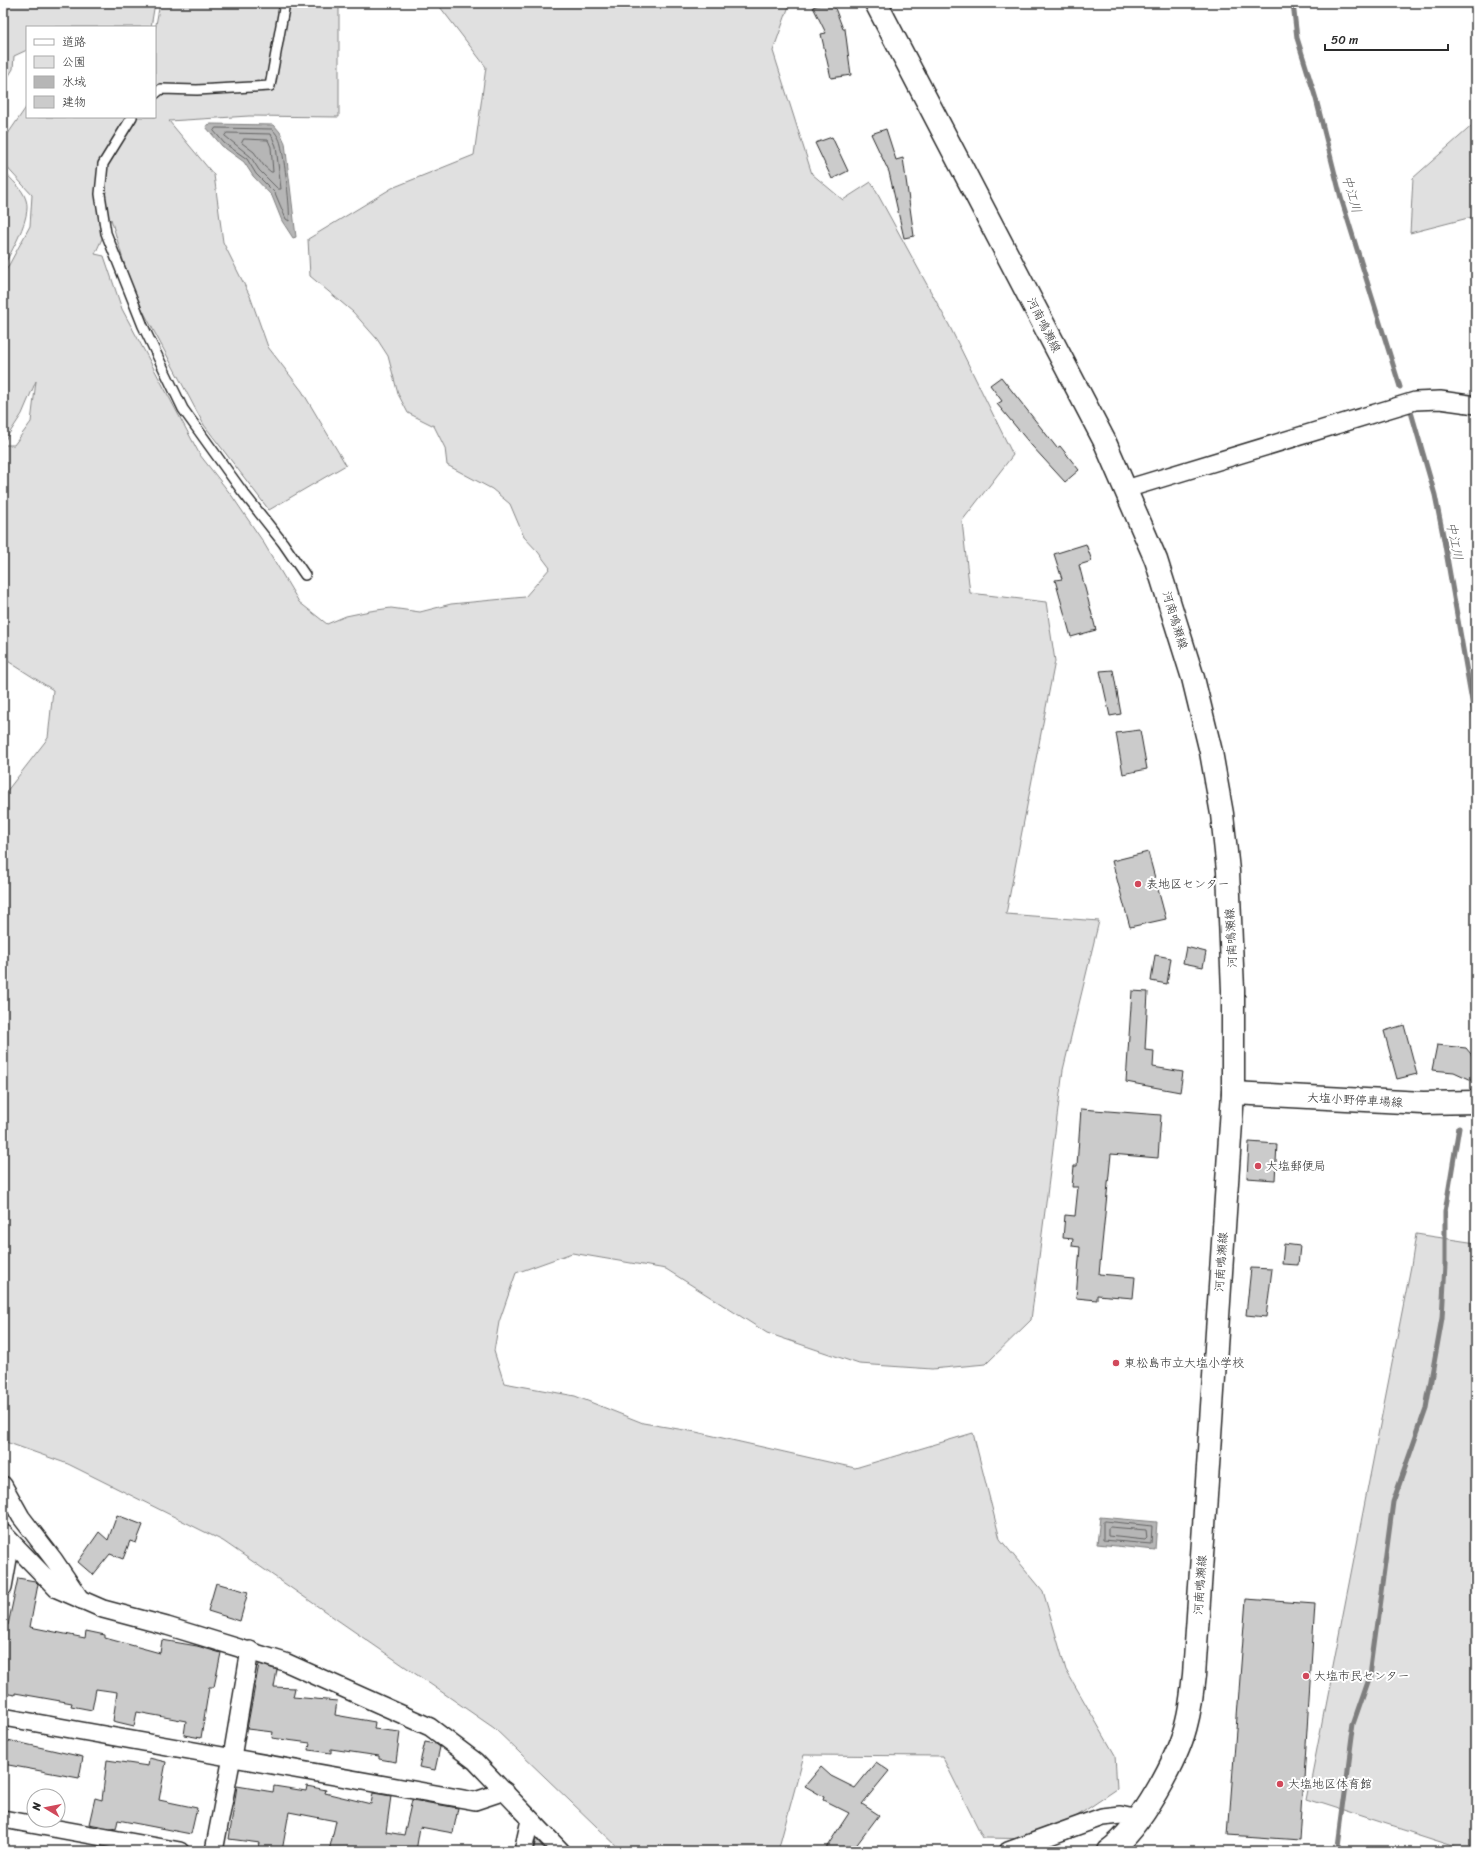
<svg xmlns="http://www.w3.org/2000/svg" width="1479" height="1854" font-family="Sriracha,'Klee One',sans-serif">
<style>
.green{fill:#e0e0e0;stroke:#868686}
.water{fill:#b6b6b6;stroke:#7e7e7e}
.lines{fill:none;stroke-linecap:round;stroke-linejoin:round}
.shore{stroke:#636363;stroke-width:1}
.stream{stroke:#7e7e7e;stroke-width:5}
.building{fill:#cbcbcb;stroke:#2b2b2b}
.service-casing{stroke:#2b2b2b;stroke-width:12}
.minor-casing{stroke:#2b2b2b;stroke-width:20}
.secondary-casing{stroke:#2b2b2b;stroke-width:25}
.service{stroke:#fff;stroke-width:9}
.minor{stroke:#fff;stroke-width:17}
.secondary{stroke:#fff;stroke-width:22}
.poi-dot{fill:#d1495b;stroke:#fff;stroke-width:1.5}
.labels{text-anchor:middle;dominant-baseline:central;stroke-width:4;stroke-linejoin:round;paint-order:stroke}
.street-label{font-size:12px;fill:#2b2b2b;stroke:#fff}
.poi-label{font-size:12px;fill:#2b2b2b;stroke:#fff;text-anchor:start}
.water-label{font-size:13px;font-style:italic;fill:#5c5c5c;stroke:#fff}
</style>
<rect width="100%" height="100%" fill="#fff"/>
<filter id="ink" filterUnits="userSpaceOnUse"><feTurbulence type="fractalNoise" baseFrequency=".025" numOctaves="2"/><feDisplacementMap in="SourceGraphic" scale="8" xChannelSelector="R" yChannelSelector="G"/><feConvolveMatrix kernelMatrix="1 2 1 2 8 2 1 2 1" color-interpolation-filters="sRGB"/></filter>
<g filter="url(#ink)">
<g class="green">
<path d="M 3,3 L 155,3 L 151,27 L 27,27 L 27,50 L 14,56 L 13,69 L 5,82 L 3,81 Z"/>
<path d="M 160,3 L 339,3 L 339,117 L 249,116 L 169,121 L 214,175 L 223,242 L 250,296 L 268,347 L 302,391 L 346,465 L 269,510 L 204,425 L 132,290 L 111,219 L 95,254 L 104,256 L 122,309 L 200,455 L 232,496 L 262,540 L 299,602 L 327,624 L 346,616 L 370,611 L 391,608 L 420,612 L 451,604 L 525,597 L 550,568 L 538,552 L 524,537 L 510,504 L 492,489 L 447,465 L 445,448 L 434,426 L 408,413 L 398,394 L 388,356 L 377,339 L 353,312 L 310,276 L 308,239 L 392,188 L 474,155 L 486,67 L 437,3 L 790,3 L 773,51 L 812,174 L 843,200 L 871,182 L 949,325 L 1013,455 L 962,521 L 970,593 L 1046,602 L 1055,661 L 1006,914 L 1099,921 L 1063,1070 L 1031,1320 L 986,1364 L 932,1369 L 859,1364 L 767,1333 L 666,1269 L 572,1253 L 516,1273 L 499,1322 L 494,1351 L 504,1383 L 575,1396 L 643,1423 L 696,1432 L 855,1468 L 973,1433 L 1000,1539 L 1043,1591 L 1066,1670 L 1115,1755 L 1117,1789 L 1043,1839 L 983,1838 L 942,1756 L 804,1755 L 778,1851 L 622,1851 L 494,1728 L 223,1541 L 68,1464 L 3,1441 L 3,796 L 48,738 L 53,690 L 3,658 L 3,445 L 14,445 L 31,422 L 36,381 L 22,414 L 3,443 L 3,276 L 30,226 L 32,195 L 3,163 L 3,141 L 27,106 L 27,117 L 155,117 L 155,30 Z"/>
<path d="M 1476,122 L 1476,216 L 1410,233 L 1413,178 Z"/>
<path d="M 3,171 C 11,179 23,189 26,200 C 32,217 11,252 3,267 Z"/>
<path d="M 1416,1234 L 1476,1243 L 1476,1851 L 1464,1851 L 1450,1845 L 1307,1799 L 1411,1266 Z"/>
</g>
<g class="water">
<path d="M 211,124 L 274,125 L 280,132 L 285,143 L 296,237 L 293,238 L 282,221 L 272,196 L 253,176 L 244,162 L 222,146 L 206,127 L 207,125 Z"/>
<path d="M 1100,1517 L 1157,1522 L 1155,1550 L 1097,1544 Z"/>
</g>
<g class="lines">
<g class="shore">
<path d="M 216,128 L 272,129 C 276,133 280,139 281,145 C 284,157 291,210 289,221 L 286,219 L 275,193 L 256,174 L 247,159 L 224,143 L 214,131 Z"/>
<path d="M 227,133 L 271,134 L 276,146 L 281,189 L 278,189 L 259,170 L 250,156 L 225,136 Z"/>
<path d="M 244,139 L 268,140 L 271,147 L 273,172 L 271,172 L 264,166 L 254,152 L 242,143 Z"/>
<path d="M 1105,1521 L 1152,1526 L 1151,1544 L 1103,1540 L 1103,1523 Z"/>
<path d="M 1110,1527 L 1146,1530 L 1147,1538 L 1145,1540 L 1108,1536 L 1108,1529 Z"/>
</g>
<g class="stream">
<path d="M 1293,3 L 1297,38 L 1316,99 L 1341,198 L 1400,387"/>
<path d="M 1411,412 L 1435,495 L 1444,540 L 1476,724"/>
<path d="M 1338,1851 L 1337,1846 L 1353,1724 L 1370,1675 L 1393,1502 L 1426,1408 L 1442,1318 L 1445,1264 L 1445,1212 L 1459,1127"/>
</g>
</g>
<g class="building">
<path d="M 824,3 L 833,3 L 843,29 L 845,29 L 851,75 L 831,78 L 821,34 L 826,33 L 813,7 Z"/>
<path d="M 886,129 L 896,160 L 903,158 L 914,236 L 904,238 L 889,172 L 871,134 Z"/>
<path d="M 832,137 L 848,171 L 832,179 L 815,143 Z"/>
<path d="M 1001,377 L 1057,448 L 1060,446 L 1079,470 L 1065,482 L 1032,446 L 997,404 L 1002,401 L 990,385 Z"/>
<path d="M 1086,544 L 1092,561 L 1079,565 L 1096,630 L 1071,637 L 1055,580 L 1062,579 L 1054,554 Z"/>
<path d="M 1113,670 L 1121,714 L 1110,716 L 1100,671 Z"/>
<path d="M 1140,730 L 1147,769 L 1123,774 L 1116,733 Z"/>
<path d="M 1148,852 L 1166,919 L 1130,927 L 1112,861 Z"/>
<path d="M 1186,947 L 1206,952 L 1203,967 L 1183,963 Z"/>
<path d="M 1155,955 L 1171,958 L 1167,984 L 1151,981 Z"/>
<path d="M 1132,991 L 1148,992 L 1145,1050 L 1154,1051 L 1153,1067 L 1183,1072 L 1180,1092 L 1126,1082 Z"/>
<path d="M 1404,1025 L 1417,1074 L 1397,1079 L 1384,1031 Z"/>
<path d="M 1437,1045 L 1466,1048 L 1476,1060 L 1476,1082 L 1454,1072 L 1432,1070 Z"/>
<path d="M 1081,1109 L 1161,1115 L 1158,1158 L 1111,1154 L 1099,1274 L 1135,1277 L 1133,1298 L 1097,1295 L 1097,1300 L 1076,1298 L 1080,1247 L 1072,1246 L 1073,1239 L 1063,1238 L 1065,1215 L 1075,1216 L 1078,1187 L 1072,1187 L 1074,1166 L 1077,1166 Z"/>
<path d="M 1249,1142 L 1277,1144 L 1275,1180 L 1247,1178 Z"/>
<path d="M 1284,1244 L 1300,1246 L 1298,1265 L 1282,1264 Z"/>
<path d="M 1251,1268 L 1272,1269 L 1266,1317 L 1246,1315 Z"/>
<path d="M 117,1515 L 143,1525 L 136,1543 L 130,1541 L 123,1559 L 110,1554 L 93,1575 L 78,1562 L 99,1532 L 108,1540 Z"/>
<path d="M 18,1578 L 35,1581 L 38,1584 L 30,1627 L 85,1638 L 86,1631 L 105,1635 L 105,1638 L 160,1653 L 162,1640 L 197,1646 L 221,1653 L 214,1687 L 209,1687 L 201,1738 L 184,1735 L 186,1721 L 137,1712 L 134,1726 L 113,1721 L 117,1692 L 96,1689 L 92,1710 L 71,1706 L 72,1703 L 15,1693 L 15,1695 L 3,1693 L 3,1640 L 6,1625 L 8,1625 Z"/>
<path d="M 216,1583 L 248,1592 L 240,1621 L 208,1611 Z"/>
<path d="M 1246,1599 L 1315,1604 L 1300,1840 L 1228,1835 Z"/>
<path d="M 259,1664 L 277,1670 L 274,1687 L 295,1688 L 293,1697 L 337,1701 L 335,1715 L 375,1722 L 374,1729 L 400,1732 L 396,1762 L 379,1759 L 379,1756 L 331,1749 L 331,1753 L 309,1750 L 310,1743 L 272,1738 L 273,1732 L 247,1729 Z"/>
<path d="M 3,1739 L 83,1757 L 79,1778 L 3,1764 Z"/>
<path d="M 425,1742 L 436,1744 L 440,1747 L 435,1770 L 419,1767 Z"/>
<path d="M 149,1758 L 166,1762 L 159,1800 L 197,1808 L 191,1834 L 118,1820 L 116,1829 L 89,1824 L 95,1798 L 102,1800 L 107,1760 L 148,1766 Z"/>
<path d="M 876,1762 L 889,1771 L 862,1804 L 879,1815 L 852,1851 L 824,1851 L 849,1813 L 823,1800 L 824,1797 L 805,1786 L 821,1767 L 831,1776 L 855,1788 Z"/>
<path d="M 237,1786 L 273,1792 L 274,1786 L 306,1791 L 307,1786 L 326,1790 L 325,1793 L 371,1804 L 373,1793 L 391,1796 L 386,1832 L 404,1835 L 412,1800 L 458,1808 L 453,1833 L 420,1827 L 416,1851 L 329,1851 L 336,1821 L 289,1812 L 282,1851 L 280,1851 L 259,1847 L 260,1843 L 229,1839 Z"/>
<path d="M 536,1839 L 544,1848 L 544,1851 L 533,1851 Z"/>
</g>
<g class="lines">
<defs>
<g id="service">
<path d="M 155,94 L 161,89 L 197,90 L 270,86 L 285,3"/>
<path d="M 132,117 L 103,164 L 100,194 L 106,233 L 143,326 L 183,409 L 242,491 L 283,543 L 305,575"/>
</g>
<g id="minor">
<path d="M 1126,489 L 1415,401 L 1440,400 L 1476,405"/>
<path d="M 3,1485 L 21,1517 L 54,1560 L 81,1600"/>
<path d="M 3,1533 L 57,1589 L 103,1609 L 167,1626 L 285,1662 L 430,1727 L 475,1761 L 561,1851"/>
<path d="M 3,1587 L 11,1542"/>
<path d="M 3,1717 L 475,1801 L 505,1791"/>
<path d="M 3,1819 L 180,1851"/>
<path d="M 214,1851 L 232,1757 L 250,1650"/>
<path d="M 523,1851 L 530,1820"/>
<path d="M 1008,1851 L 1102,1817 L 1121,1815 L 1139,1819"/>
</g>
<g id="secondary">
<path d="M 876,3 L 1104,440 L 1156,560 L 1193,678 L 1211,752 L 1222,814 L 1228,871 L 1233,990 L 1233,1093 L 1194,1675 C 1192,1690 1191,1706 1187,1721 C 1179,1758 1140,1829 1108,1851"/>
<path d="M 1233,1093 L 1423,1103 L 1476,1102"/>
</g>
</defs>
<use href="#service" class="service-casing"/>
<use href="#minor" class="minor-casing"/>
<use href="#secondary" class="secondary-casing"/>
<use href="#service" class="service"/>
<use href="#minor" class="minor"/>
<use href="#secondary" class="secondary"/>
</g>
</g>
<g class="poi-dot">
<circle cx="1138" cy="884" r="4"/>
<circle cx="1258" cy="1166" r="4"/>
<circle cx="1116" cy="1363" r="4"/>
<circle cx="1306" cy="1676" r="4"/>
<circle cx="1280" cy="1784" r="4"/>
</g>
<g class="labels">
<g class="street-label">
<text transform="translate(1044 325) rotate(63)">河南鳴瀬線</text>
<text transform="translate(1175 620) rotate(73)">河南鳴瀬線</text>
<text transform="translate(1231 938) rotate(-93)">河南鳴瀬線</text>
<text transform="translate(1355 1100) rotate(3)">大塩小野停車場線</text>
<text transform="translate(1221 1262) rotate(-86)">河南鳴瀬線</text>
<text transform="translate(1200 1585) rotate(-86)">河南鳴瀬線</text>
</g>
<g class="poi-label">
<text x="1146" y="884">表地区センター</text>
<text x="1266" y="1166">大塩郵便局</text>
<text x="1124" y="1363">東松島市立大塩小学校</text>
<text x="1314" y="1676">大塩市民センター</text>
<text x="1288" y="1784">大塩地区体育館</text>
</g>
<g class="water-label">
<text transform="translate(1352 194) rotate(74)">中江川</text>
<text transform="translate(1455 541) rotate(79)">中江川</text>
</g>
</g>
<rect width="1479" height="1854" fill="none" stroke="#fff" stroke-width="16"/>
<rect x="8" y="8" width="1463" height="1838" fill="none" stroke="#2b2b2b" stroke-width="1.5" filter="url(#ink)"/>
<rect x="26" y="26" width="130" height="92" fill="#ffffff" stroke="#aaaaaa"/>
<rect x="34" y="39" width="20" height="6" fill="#ffffff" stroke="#aaaaaa"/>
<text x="62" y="46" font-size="12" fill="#2b2b2b">道路</text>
<rect x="34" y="56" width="20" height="12" fill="#e0e0e0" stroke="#aaaaaa"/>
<text x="62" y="66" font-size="12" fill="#2b2b2b">公園</text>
<rect x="34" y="76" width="20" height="12" fill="#b6b6b6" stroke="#aaaaaa"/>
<text x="62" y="86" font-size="12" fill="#2b2b2b">水域</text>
<rect x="34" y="96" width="20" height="12" fill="#cbcbcb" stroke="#aaaaaa"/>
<text x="62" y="106" font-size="12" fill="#2b2b2b">建物</text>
<g transform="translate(46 1808) rotate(280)"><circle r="19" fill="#ffffff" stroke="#aaaaaa"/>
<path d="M0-3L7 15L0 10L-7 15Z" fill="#d1495b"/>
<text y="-6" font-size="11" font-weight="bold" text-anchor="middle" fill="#2b2b2b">N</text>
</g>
<path d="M1325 44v6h123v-6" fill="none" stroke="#2b2b2b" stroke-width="2"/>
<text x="1331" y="44" font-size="12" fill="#2b2b2b" stroke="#ffffff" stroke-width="3" paint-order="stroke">50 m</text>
</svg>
